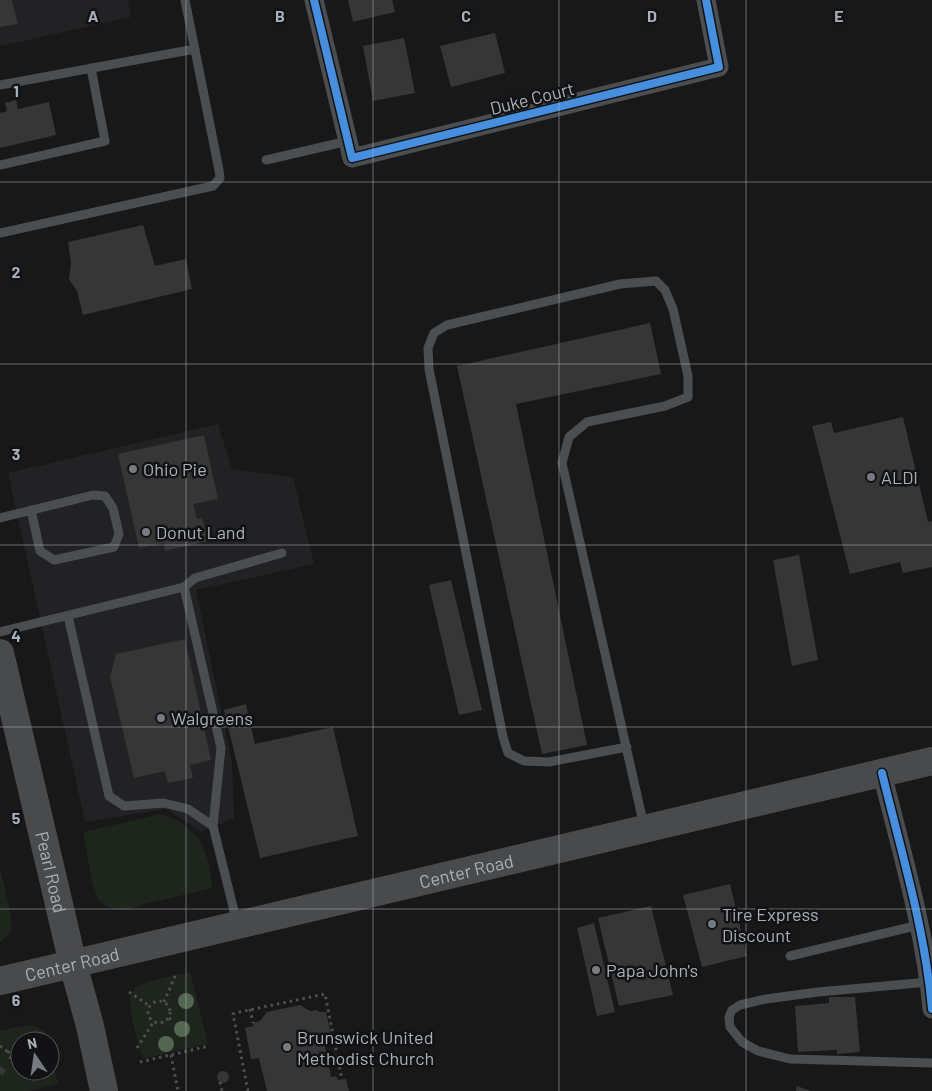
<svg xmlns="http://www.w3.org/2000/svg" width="932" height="1091" font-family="Barlow,sans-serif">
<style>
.built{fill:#222224}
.green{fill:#1e251d}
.building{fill:#363637}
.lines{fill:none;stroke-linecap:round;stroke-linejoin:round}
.path{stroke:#4e4f52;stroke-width:3;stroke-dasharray:2.5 4;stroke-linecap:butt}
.service{stroke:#4b4e51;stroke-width:9}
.minor{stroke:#4b4e51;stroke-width:19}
.primary{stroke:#494a4c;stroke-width:28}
.cycleway-casing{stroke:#121214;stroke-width:11}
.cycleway{stroke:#468fdf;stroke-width:8}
.tree{fill:#536651}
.grid{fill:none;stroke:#a8b1b9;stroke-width:1;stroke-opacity:0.55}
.poi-dot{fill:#767b81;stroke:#121214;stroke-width:2}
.labels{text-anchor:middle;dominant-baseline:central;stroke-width:5;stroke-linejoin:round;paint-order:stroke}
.street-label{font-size:18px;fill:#a8b1b9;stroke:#121214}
.poi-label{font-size:18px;fill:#a8b1b9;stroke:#121214;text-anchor:start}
.grid-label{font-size:16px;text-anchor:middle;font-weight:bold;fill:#a8b1b9;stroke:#121214;stroke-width:5;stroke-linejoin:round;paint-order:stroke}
</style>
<rect width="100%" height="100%" fill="#181818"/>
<g class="built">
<path d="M 0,0 L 128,0 L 131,17 L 0,46 Z"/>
<path d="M 218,424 L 232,469 L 293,477 L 314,564 L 196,590 L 232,763 L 234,818 L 201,832 L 166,809 L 85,822 L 8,473 Z"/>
</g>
<g class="green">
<path d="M 161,814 C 168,817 177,819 183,824 C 207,842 209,860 212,888 L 141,905 L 128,910 L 117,910 L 106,906 L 98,900 L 92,881 L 83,832 Z"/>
<path d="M 0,869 C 3,882 14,920 11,930 C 9,935 4,939 0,942 Z"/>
<path d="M 190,972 L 208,1044 L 143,1059 C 139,1044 127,1010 131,995 C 132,992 135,988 138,986 C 147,980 178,975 190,972 Z"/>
<path d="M 27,1025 C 39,1026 45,1030 49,1041 L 20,1041 L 20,1071 L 50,1071 L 50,1047 L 58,1084 L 30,1091 L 0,1091 L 0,1031 Z"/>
</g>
<g class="building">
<path d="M 0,0 L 12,0 L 18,24 L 0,27 Z"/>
<path d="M 348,0 L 392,0 L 395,12 L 353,22 Z"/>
<path d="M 495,33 L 505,73 L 451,87 L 440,46 Z"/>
<path d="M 404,38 L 415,93 L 373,101 L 363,46 Z"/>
<path d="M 16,100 L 18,109 L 49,102 L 56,135 L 0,148 L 0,113 L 7,111 L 5,103 Z"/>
<path d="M 143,225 L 155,266 L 186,259 L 192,289 L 83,315 L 77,291 L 69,279 L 71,263 L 68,242 Z"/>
<path d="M 650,323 L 661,374 L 516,404 L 587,745 L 542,754 L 457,366 Z"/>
<path d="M 903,417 L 928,522 L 932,521 L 932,567 L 903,573 L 900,562 L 850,574 L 812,426 L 831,422 L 834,433 Z"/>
<path d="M 204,435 L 218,499 L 193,504 L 197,519 L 202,518 L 208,541 L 165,551 L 164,543 L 139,548 L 118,454 Z"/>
<path d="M 799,555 L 818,660 L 792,666 L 773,560 Z"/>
<path d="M 451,580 L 482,710 L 459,715 L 429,585 Z"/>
<path d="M 185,639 L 211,760 L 190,765 L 193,778 L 168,783 L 165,771 L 134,778 L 110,677 L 116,654 Z"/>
<path d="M 246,704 L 255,744 L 333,727 L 358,836 L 260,858 L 224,710 Z"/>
<path d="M 730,884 L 747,956 L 702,967 L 683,895 Z"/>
<path d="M 651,906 L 673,995 L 619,1006 L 598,918 Z"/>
<path d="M 594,923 L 615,1012 L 597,1016 L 577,928 Z"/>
<path d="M 829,997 L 855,997 L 860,1052 L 837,1054 L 837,1050 L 798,1052 L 795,1006 L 829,1003 Z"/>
<path d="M 300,1005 L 310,1011 L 318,1010 L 318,1012 L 326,1012 L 331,1034 L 323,1036 L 331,1077 L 336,1076 L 338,1080 L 346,1079 L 349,1091 L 267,1091 L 259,1058 L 251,1059 L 245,1028 L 253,1026 L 253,1023 L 260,1021 L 267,1012 Z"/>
<path d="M 0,1066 L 6,1070 L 2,1076 L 0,1074 Z"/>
<circle cx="223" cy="1077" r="6"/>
<path d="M 797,1086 L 811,1091 L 796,1091 Z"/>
</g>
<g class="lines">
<g class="path">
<path d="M 129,992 L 150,1006"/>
<circle cx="159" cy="1012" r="11"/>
<path d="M 164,1002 L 176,974"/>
<path d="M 250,1009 L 253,1023"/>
<path d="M 169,1018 L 173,1021"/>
<path d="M 0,1046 L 8,1052"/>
<path d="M 137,1048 L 154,1021"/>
<circle cx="12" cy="1054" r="4"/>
<path d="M 171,1055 L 178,1091"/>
<path d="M 50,1056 L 54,1055"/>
<path d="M 140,1062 L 209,1046"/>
<path d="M 220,1082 L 222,1091"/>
<path d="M 248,1091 L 233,1014 L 235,1013 L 325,994 L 342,1080"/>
</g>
<g class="service">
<path d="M 0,85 L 195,49"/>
<path d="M 266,160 L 348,141"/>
<path d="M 0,165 L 105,141 L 91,68"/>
<path d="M 0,233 L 199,189 L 213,186 L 220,178 L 219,170 L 185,0"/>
<path d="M 0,518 L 93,495 L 105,496 L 113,508 L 119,534 L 114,547 L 54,560 L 40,551 L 31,510"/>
<path d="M 184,587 L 221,748 L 213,826"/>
<path d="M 68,616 L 109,796 L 124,806 L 164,803 L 188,809 L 213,826 L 237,923"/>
<path d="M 0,632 L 184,587 L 195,578 L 282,553"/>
<path d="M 627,747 L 549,762 L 524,761 L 508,753 L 503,737 L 429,369 L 428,348 L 434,333 L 447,325 L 620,284 L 656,281 L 665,290 L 673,309 L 688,376 L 688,397 L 665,406 L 587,422 L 569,437 L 562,463 L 644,826"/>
<path d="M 790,956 L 919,925"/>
<path d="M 929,982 L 818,992 L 766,999 L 740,1005 L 732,1010 L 729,1017 L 730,1027 L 742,1042 L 758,1051 L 790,1059 L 932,1063"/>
</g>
<g class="minor">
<path d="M 314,0 L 352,158 L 719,67 L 706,0"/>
<path d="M 882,773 C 901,851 925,929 932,1009"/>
</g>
<g class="primary">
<path id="s1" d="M 0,653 L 73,964 L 90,1026 L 104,1091"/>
<path id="s2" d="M 0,981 L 932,761"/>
</g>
<defs>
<g id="cycleway">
<path d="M 314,0 L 352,158 L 719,67 L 706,0"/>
<path d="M 882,773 C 901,851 925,929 932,1009"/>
</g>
</defs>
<use href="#cycleway" class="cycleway-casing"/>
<use href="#cycleway" class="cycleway"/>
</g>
<g class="tree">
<circle cx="186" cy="1001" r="8"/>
<circle cx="182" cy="1029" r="8"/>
<circle cx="166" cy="1044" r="8"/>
</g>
<path class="grid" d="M 186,0 L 186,1091M 373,0 L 373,1091M 559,0 L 559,1091M 746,0 L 746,1091M 0,182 L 932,182M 0,364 L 932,364M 0,545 L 932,545M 0,727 L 932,727M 0,909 L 932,909"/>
<g class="poi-dot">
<circle cx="133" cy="469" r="5"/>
<circle cx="871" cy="477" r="5"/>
<circle cx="146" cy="532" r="5"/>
<circle cx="161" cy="718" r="5"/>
<circle cx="712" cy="924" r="5"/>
<circle cx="596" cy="970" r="5"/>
<circle cx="287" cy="1047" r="5"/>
</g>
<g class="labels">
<g class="street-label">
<text transform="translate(532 98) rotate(-14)">Duke Court</text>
<text stroke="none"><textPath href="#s2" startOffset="479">Center Road</textPath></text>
<text stroke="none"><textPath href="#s1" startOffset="225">Pearl Road</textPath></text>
<text stroke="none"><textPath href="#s2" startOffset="74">Center Road</textPath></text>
</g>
<g class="poi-label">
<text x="143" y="469">Ohio Pie</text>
<text x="881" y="477">ALDI</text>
<text x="156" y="532">Donut Land</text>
<text x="171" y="718">Walgreens</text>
<text x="722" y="914">Tire Express<tspan x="722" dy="21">Discount</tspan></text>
<text x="606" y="970">Papa John's</text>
<text x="297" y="1037">Brunswick United<tspan x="297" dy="21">Methodist Church</tspan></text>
</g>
</g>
<g class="grid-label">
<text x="93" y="22">A</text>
<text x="280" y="22">B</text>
<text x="466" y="22">C</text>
<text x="652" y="22">D</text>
<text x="839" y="22">E</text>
<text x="16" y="97">1</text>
<text x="16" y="278">2</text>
<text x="16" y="460">3</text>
<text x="16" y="642">4</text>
<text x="16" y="824">5</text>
<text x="16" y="1006">6</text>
</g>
<g transform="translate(35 1056) rotate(347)"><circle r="24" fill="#121214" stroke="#4e5256"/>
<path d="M0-4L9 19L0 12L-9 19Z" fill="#767b81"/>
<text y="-8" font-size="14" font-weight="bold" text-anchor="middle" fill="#a8b1b9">N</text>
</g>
</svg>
